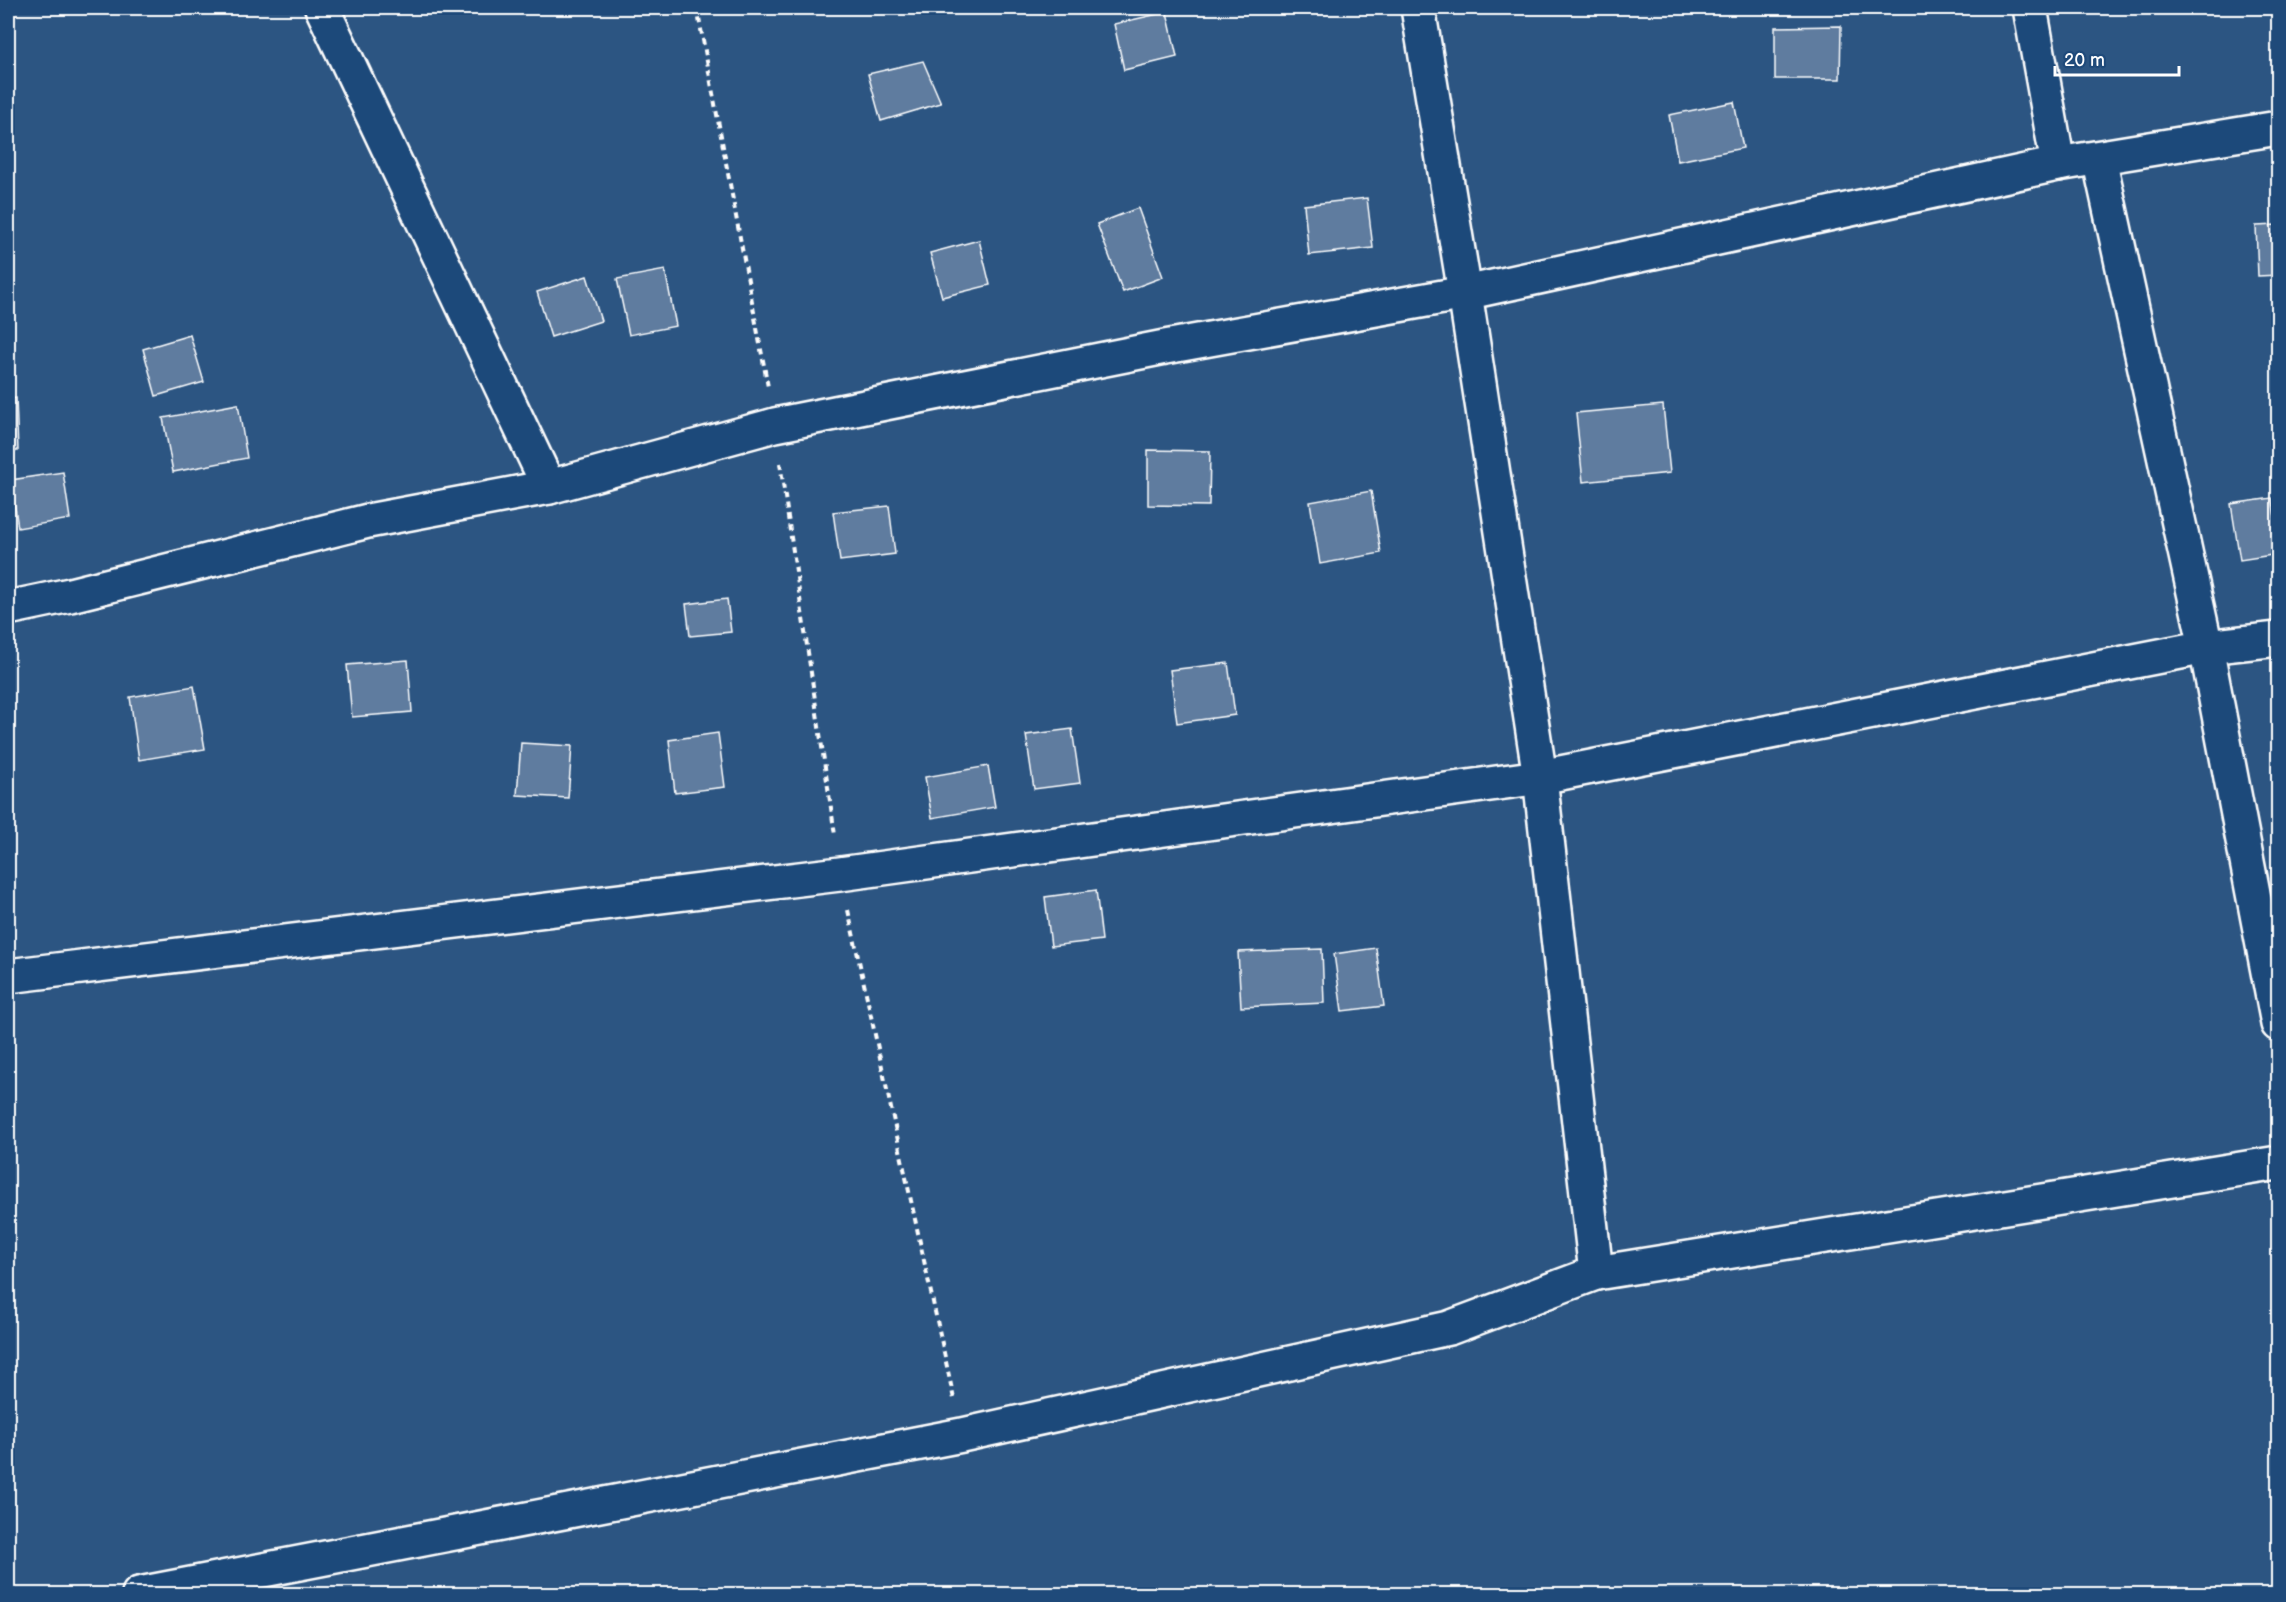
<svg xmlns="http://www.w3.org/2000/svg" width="2286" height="1602" font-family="'Balsamiq Sans',sans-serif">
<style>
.building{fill:#5e7c9f;stroke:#fff;stroke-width:1.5}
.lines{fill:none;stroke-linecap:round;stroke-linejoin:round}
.minor-casing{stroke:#fff;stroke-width:38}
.path{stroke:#fff;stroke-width:4;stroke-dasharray:6 4.5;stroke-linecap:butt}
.minor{stroke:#1f4a7a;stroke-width:33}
</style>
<rect width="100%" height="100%" fill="#2c5582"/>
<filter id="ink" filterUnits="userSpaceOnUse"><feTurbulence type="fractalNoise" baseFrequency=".0167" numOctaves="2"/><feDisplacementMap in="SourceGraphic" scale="12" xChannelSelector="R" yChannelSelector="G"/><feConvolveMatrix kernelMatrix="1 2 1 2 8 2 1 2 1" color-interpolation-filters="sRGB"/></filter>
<g filter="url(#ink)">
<g class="building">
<path d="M 1167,12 L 1177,57 L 1124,70 L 1114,24 Z"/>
<path d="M 1841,26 L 1840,79 L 1775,79 L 1775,27 Z"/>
<path d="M 923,61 L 941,103 L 881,121 L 868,74 Z"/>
<path d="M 1734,102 L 1743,148 L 1678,161 L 1669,115 Z"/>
<path d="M 1367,198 L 1373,248 L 1309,255 L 1304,205 Z"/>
<path d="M 1138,208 L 1163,277 L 1123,292 L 1097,224 Z"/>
<path d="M 2278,225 L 2278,275 L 2258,276 L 2256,226 Z"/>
<path d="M 979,240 L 990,285 L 942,297 L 930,253 Z"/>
<path d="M 665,270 L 676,326 L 629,335 L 617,279 Z"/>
<path d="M 587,276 L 601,321 L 551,337 L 537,292 Z"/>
<path d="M 190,335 L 204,382 L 156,396 L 143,349 Z"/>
<path d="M 16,398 L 18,451 L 8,451 L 8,399 Z"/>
<path d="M 238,404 L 247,458 L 173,472 L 163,418 Z"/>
<path d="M 1663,405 L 1670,473 L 1583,482 L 1576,413 Z"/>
<path d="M 1148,450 L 1210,451 L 1209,506 L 1148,505 Z"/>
<path d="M 63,472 L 70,519 L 18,528 L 11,480 Z"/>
<path d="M 1371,491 L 1381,553 L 1320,564 L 1310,502 Z"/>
<path d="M 2272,498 L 2278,537 L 2278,554 L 2240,560 L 2231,504 Z"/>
<path d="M 889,506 L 895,554 L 840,561 L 833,512 Z"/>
<path d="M 727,599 L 731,632 L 690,636 L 686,604 Z"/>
<path d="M 408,660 L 412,712 L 352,717 L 347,665 Z"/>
<path d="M 1228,663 L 1235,715 L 1177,723 L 1170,670 Z"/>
<path d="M 194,686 L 205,749 L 139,760 L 130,697 Z"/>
<path d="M 8,704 L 12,749 L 8,749 Z"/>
<path d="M 1072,729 L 1080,783 L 1034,789 L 1026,735 Z"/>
<path d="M 718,733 L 725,787 L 675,793 L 669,740 Z"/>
<path d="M 521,743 L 572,746 L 568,798 L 517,795 Z"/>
<path d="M 988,766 L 995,807 L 932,818 L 925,777 Z"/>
<path d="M 1096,890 L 1102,940 L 1051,946 L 1045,897 Z"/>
<path d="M 1376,948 L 1384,1006 L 1342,1011 L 1334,954 Z"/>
<path d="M 1322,949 L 1324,1003 L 1241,1007 L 1238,952 Z"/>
</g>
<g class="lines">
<defs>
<g id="minor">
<path d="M 322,8 L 549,487"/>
<path d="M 1418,8 L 1465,293 L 1540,777 L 1596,1273"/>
<path d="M 2030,8 L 2058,164"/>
<path d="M 2099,158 L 2206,647 L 2278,1024"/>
<path d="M 8,608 L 70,595 L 368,521 L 549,487 L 775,425 L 1165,347 L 1465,293 L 2058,164 L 2278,128"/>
<path d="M 8,976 L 840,874 L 1540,777 L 2206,647 L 2278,639"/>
<path d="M 139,1594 L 962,1435 L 1449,1328 L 1596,1273 L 2278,1163"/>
</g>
</defs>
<use href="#minor" class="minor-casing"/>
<g class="path">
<path d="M 697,8 L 768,387"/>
<path d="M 780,463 L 835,835"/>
<path d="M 848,910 L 954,1399"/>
</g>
<use href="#minor" class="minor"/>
</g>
</g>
<rect width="2286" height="1602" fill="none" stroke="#1f4a7a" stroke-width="30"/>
<rect x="15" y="15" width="2256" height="1572" fill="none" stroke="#fff" stroke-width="2" filter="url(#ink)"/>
<path d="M2055 66v9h124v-9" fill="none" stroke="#ffffff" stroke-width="3"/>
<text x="2064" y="66" font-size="18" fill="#ffffff" stroke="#1f4a7a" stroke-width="4.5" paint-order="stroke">20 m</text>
</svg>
